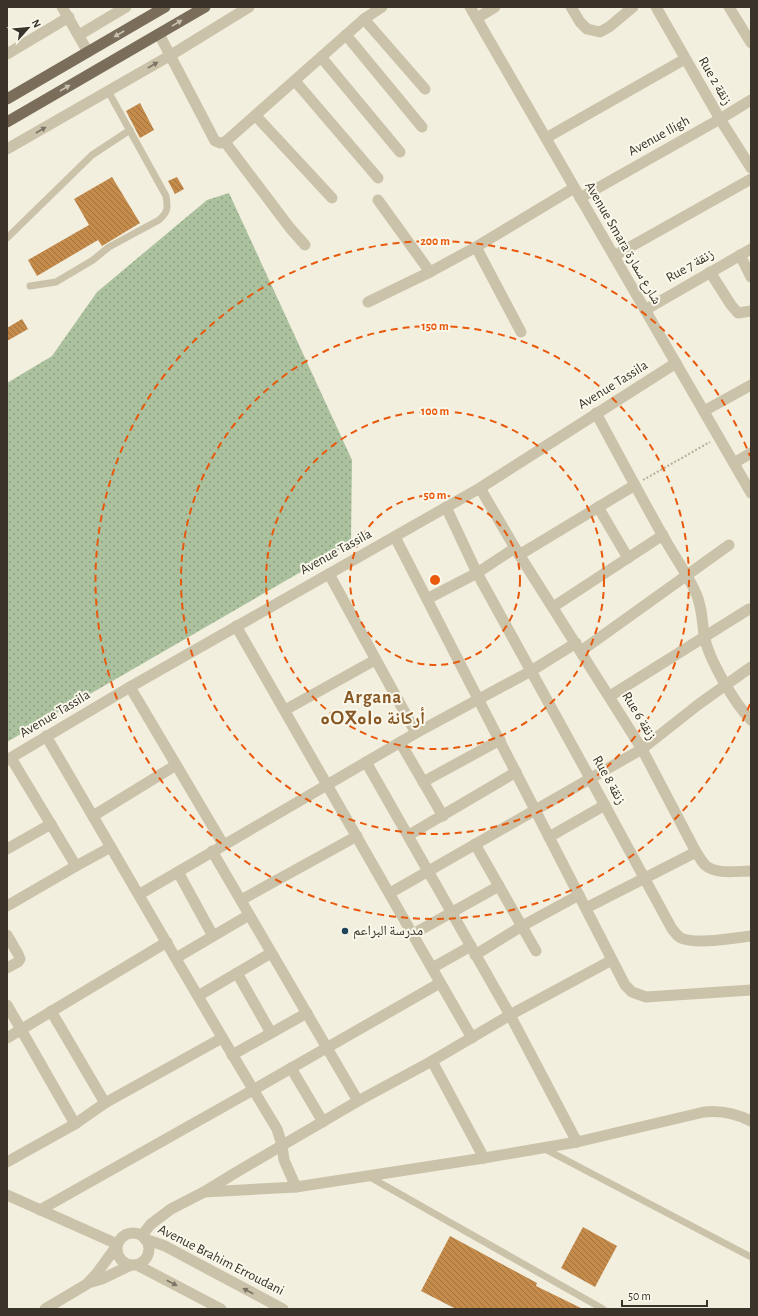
<svg xmlns="http://www.w3.org/2000/svg" width="758" height="1316" font-family="'Alegreya Sans','Noto Naskh Arabic','Noto Sans Tifinagh',sans-serif">
<style>
.grass{fill:url(#grass-dots)}
.building{fill:url(#building-back-hatch)}
.lines{fill:none;stroke-linecap:round;stroke-linejoin:round}
.path{stroke:#b7ad95;stroke-width:2;stroke-dasharray:2 2;stroke-linecap:butt}
.service{stroke:#cbc2aa;stroke-width:7}
.minor{stroke:#cbc2aa;stroke-width:11}
.primary{stroke:#7a6e5b;stroke-width:11}
.oneway{fill:#c7c0b1}
.oneway2{fill:#7b7364}
.ring{fill:none;stroke:#e8590c;stroke-width:2;stroke-dasharray:7 5}
.poi-dot{fill:#1f455a;stroke:#faf7eb;stroke-width:1.5}
.labels{text-anchor:middle;dominant-baseline:central;stroke-width:4;stroke-linejoin:round;paint-order:stroke}
.street-label{font-size:14px;fill:#39332a;stroke:#faf7eb}
.poi-label{font-size:14px;fill:#39332a;stroke:#faf7eb;text-anchor:start}
.district-label{font-size:18px;font-weight:bold;letter-spacing:1px;fill:#875724;stroke:#faf7eb}
.centre{fill:#e8590c;stroke:#faf7eb;stroke-width:2}
.ring-label{font-size:12px;text-anchor:middle;font-weight:bold;fill:#e8590c;stroke:#faf7eb;stroke-width:4;stroke-linejoin:round;paint-order:stroke}
</style>
<defs>
<pattern id="grass-dots" width="8" height="8" patternUnits="userSpaceOnUse"><rect width="8" height="8" fill="#acc29f"/><path d="M2 2h.1M6 6h.1" fill="none" stroke="#8d9e82" stroke-width="1.8" stroke-linecap="round"/></pattern>
<pattern id="building-back-hatch" width="6" height="6" patternUnits="userSpaceOnUse"><rect width="6" height="6" fill="#c48b4b"/><path d="M-1 5l2 2M0 0l6 6M5-1l2 2" fill="none" stroke="#a0723f"/></pattern>
</defs>
<rect width="100%" height="100%" fill="#f3efdf"/>
<path class="grass" d="M 229,193 L 352,460 L 351,543 L 7,742 L 7,383 L 52,356 L 97,292 L 207,200 Z"/>
<g class="building">
<path d="M 140,103 L 154,130 L 140,138 L 126,111 Z"/>
<path d="M 112,177 L 140,223 L 102,246 L 98,240 L 37,276 L 28,260 L 89,225 L 74,199 Z"/>
<path d="M 177,177 L 184,189 L 175,194 L 168,181 Z"/>
<path d="M 22,319 L 28,329 L 7,341 L 7,328 Z"/>
<path d="M 583,1227 L 617,1246 L 595,1287 L 561,1268 Z"/>
<path d="M 450,1236 L 537,1283 L 536,1286 L 583,1309 L 456,1309 L 421,1291 Z"/>
</g>
<g class="lines">
<path class="path" d="M 643,480 L 710,442"/>
<g class="service">
<path d="M 7,238 L 92,155 L 130,130"/>
<path d="M 30,286 L 56,282 L 93,260 L 109,247 L 159,220 C 168,212 168,208 166,196 L 108,91"/>
<path d="M 543,1148 L 751,1257"/>
<path d="M 368,1176 L 603,1309"/>
</g>
<g class="minor">
<path d="M 62,7 L 88,52"/>
<path d="M 470,7 L 751,493"/>
<path d="M 571,7 L 580,22 L 587,29 L 600,32 L 609,27 L 633,7"/>
<path d="M 656,7 L 720,119 L 751,168"/>
<path d="M 729,7 L 751,43"/>
<path d="M 477,18 L 495,7"/>
<path d="M 364,19 L 382,7"/>
<path d="M 159,34 L 215,141 L 220,143 L 225,142 L 364,19 L 425,89"/>
<path d="M 79,35 L 126,7"/>
<path d="M 346,35 L 422,127"/>
<path d="M 7,54 L 69,17"/>
<path d="M 321,57 L 400,152"/>
<path d="M 295,81 L 378,178"/>
<path d="M 256,116 L 332,198"/>
<path d="M 546,138 L 685,59"/>
<path d="M 225,142 L 290,228 L 305,245"/>
<path d="M 7,149 L 171,55 L 249,7"/>
<path d="M 580,198 L 720,119 L 751,100"/>
<path d="M 378,200 L 430,272"/>
<path d="M 476,247 L 521,332"/>
<path d="M 740,255 L 751,277"/>
<path d="M 614,256 L 751,179"/>
<path d="M 710,272 L 731,305 L 738,313 L 751,311"/>
<path d="M 368,302 L 430,272 L 476,247 L 574,188"/>
<path d="M 645,310 L 751,249"/>
<path d="M 704,411 L 751,385"/>
<path d="M 596,413 C 618,454 640,495 663,536 C 673,554 686,572 695,591 C 702,605 702,620 704,635 C 708,658 734,703 751,720"/>
<path d="M 734,463 L 751,453"/>
<path d="M 480,488 L 515,548 L 642,749 L 696,852 C 699,856 701,861 705,865 C 716,875 737,871 751,871"/>
<path d="M 446,507 L 477,573 L 590,778 L 672,929 C 675,932 677,936 681,938 C 697,945 733,938 751,936"/>
<path d="M 598,507 L 628,558"/>
<path d="M 395,537 L 625,985 L 632,992 L 646,997 L 751,990"/>
<path d="M 519,555 L 635,485"/>
<path d="M 329,574 L 416,733"/>
<path d="M 427,599 L 477,573 L 515,548"/>
<path d="M 553,607 L 663,535"/>
<path d="M 236,626 L 472,1038"/>
<path d="M 581,651 L 729,545"/>
<path d="M 130,687 L 223,844"/>
<path d="M 610,696 L 749,609"/>
<path d="M 285,710 L 375,660"/>
<path d="M 46,736 C 123,867 198,999 277,1129 L 282,1145 L 284,1160 L 296,1187"/>
<path d="M 400,742 L 443,816"/>
<path d="M 11,758 L 76,866"/>
<path d="M 7,760 L 130,687 L 480,488 L 676,363"/>
<path d="M 366,762 L 510,1015 L 577,1142"/>
<path d="M 423,782 L 500,740"/>
<path d="M 93,816 L 176,765"/>
<path d="M 409,835 L 516,772"/>
<path d="M 549,837 L 605,805"/>
<path d="M 475,844 L 536,951"/>
<path d="M 7,849 L 51,824"/>
<path d="M 212,851 L 358,1101"/>
<path d="M 178,872 L 213,936"/>
<path d="M 390,893 L 642,749 L 699,704 L 751,667"/>
<path d="M 140,894 L 416,733 L 531,671 L 576,643"/>
<path d="M 241,900 L 357,836"/>
<path d="M 7,906 L 76,866 L 111,847"/>
<path d="M 586,908 L 696,852"/>
<path d="M 413,934 L 499,886"/>
<path d="M 7,935 L 18,954 L 20,959 L 18,962 L 7,968"/>
<path d="M 475,955 L 522,926 L 579,895"/>
<path d="M 176,958 L 249,915"/>
<path d="M 432,968 L 471,946"/>
<path d="M 237,973 L 271,1033"/>
<path d="M 198,996 L 271,953"/>
<path d="M 7,1005 L 75,1124"/>
<path d="M 51,1011 L 105,1103"/>
<path d="M 7,1038 L 167,942"/>
<path d="M 232,1055 L 307,1013"/>
<path d="M 432,1061 L 484,1158"/>
<path d="M 291,1068 L 323,1122"/>
<path d="M 7,1162 L 75,1124 L 105,1103 L 222,1038"/>
<path d="M 204,1192 L 296,1187 L 484,1158 L 577,1142 L 704,1112 C 721,1110 735,1113 751,1121"/>
<path d="M 7,1195 L 117,1244"/>
<path d="M 40,1210 L 253,1090 L 440,983"/>
<circle cx="133" cy="1249" r="16"/>
<path d="M 142,1235 L 151,1224 L 171,1209 L 204,1192 L 235,1173 L 358,1101 L 432,1061 L 510,1015 L 612,960"/>
<path d="M 145,1239 L 165,1246 L 283,1309"/>
<path d="M 137,1265 L 221,1309"/>
<path d="M 88,1283 L 102,1279 L 131,1265"/>
<path d="M 45,1309 L 87,1284 L 97,1273 L 116,1247"/>
</g>
<g class="primary">
<path d="M 7,99 L 165,7"/>
<path d="M 7,122 L 205,7"/>
</g>
</g>
<defs><path id="oneway-solid" d="M-6-.8H1V-3.2L6.5 0L1 3.2V.8H-6Z"/></defs>
<g class="oneway">
<use href="#oneway-solid" transform="translate(177 23) rotate(-31)"/>
<use href="#oneway-solid" transform="translate(119 34) rotate(150)"/>
<use href="#oneway-solid" transform="translate(65 88) rotate(-30)"/>
</g>
<g class="oneway2">
<use href="#oneway-solid" transform="translate(153 65) rotate(-30)"/>
<use href="#oneway-solid" transform="translate(41 130) rotate(-30)"/>
<use href="#oneway-solid" transform="translate(172 1283) rotate(28)"/>
<use href="#oneway-solid" transform="translate(248 1291) rotate(-152)"/>
</g>
<g class="ring">
<circle cx="435" cy="580" r="85"/>
<circle cx="435" cy="580" r="169"/>
<circle cx="435" cy="580" r="254"/>
<path d="M750 704A339 339 0 1 1 750 456"/>
</g>
<circle class="poi-dot" cx="345" cy="931" r="4"/>
<g class="labels">
<g class="street-label">
<text transform="translate(715 81) rotate(60)">Rue 2 زنقة</text>
<text transform="translate(659 136) rotate(-29)">Avenue Iligh</text>
<text transform="translate(623 243) rotate(60)">Avenue Smara شارع سمارة</text>
<text transform="translate(690 266) rotate(-30)">Rue 7 زنقة</text>
<text transform="translate(613 385) rotate(-32)">Avenue Tassila</text>
<text transform="translate(336 552) rotate(-29)">Avenue Tassila</text>
<text transform="translate(55 714) rotate(-31)">Avenue Tassila</text>
<text transform="translate(639 716) rotate(59)">Rue 6 زنقة</text>
<text transform="translate(609 780) rotate(61)">Rue 8 زنقة</text>
<text transform="translate(221 1260) rotate(27)">Avenue Brahim Erroudani</text>
</g>
<g class="poi-label">
<text x="353" y="931">مدرسة البراعم</text>
</g>
<g class="district-label">
<text x="373" y="698">Argana<tspan x="373" dy="21">ⴰⵔⴳⴰⵏⴰ أركانة</tspan></text>
</g>
</g>
<circle cx="435" cy="580" r="6" class="centre"/>
<g class="ring-label">
<text x="435" y="245">200 m</text>
<text x="435" y="330">150 m</text>
<text x="435" y="415">100 m</text>
<text x="435" y="499">50 m</text>
</g>
<rect width="758" height="1316" fill="none" stroke="#39332a" stroke-width="16"/>
<g transform="translate(28 28) rotate(63)" stroke="#faf7eb" stroke-width="3" paint-order="stroke">
<path d="M0-3L7 15L0 10L-7 15Z" fill="#39332a"/>
<text y="-6" font-size="11" font-weight="bold" text-anchor="middle" fill="#39332a">N</text>
</g>
<path d="M622 1300v6h85v-6" fill="none" stroke="#39332a" stroke-width="2"/>
<text x="628" y="1300" font-size="12" fill="#39332a" stroke="#faf7eb" stroke-width="3" paint-order="stroke">50 m</text>
</svg>
